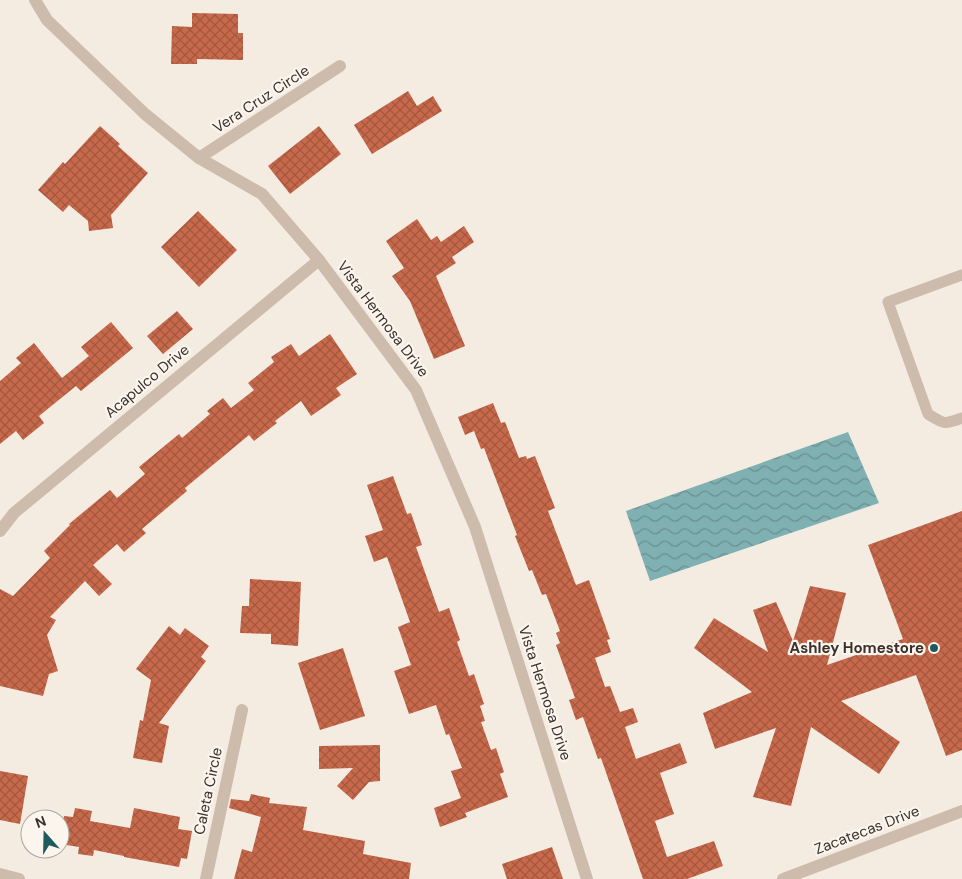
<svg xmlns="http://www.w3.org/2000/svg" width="962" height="879" font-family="'DM Sans',sans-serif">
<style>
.water{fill:url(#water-waves)}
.building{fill:url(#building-cross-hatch)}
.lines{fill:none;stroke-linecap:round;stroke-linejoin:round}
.lane{stroke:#cdbbac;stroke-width:11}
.street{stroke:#cdbbac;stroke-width:12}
.poi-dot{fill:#1f5a5e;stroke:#fbf5ee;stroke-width:2}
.labels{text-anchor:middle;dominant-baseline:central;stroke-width:4.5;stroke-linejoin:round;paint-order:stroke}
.street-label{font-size:15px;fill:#3b302b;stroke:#fbf5ee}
.poi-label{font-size:15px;font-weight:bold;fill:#3b302b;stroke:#fbf5ee;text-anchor:end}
</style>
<defs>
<pattern id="water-waves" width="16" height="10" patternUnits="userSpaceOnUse" patternTransform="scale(1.25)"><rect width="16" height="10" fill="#7fb0b2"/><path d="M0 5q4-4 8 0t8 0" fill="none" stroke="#699091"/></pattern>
<pattern id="building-cross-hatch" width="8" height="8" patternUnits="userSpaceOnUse" patternTransform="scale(1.25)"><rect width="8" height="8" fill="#c8694b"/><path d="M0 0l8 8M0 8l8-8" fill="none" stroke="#a4573f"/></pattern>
</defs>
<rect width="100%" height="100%" fill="#f4ebe1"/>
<path class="water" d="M 848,432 L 879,503 L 650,581 L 626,511 Z"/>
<g class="building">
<path d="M 192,13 L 238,14 L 238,33 L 243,33 L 243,60 L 197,59 L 197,64 L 171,64 L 172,26 L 192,27 Z"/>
<path d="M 408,91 L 417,106 L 433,96 L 442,111 L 372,154 L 354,125 Z"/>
<path d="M 100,126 L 120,144 L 118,146 L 148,173 L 111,215 L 113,228 L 89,231 L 88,221 L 69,205 L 63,212 L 38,190 L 63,162 L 65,164 Z"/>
<path d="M 319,126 L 341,154 L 290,194 L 268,166 Z"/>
<path d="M 198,211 L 237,250 L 199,287 L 161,247 Z"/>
<path d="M 417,219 L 431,240 L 437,236 L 441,242 L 464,226 L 474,242 L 452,257 L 456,263 L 436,276 L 465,346 L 434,359 L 410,301 L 392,276 L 404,268 L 386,241 Z"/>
<path d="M 177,311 L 193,329 L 163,354 L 147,336 Z"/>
<path d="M 111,322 L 133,348 L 81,391 L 76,386 L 39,416 L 44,423 L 23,440 L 16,431 L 0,444 L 0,381 L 21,363 L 16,358 L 34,343 L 62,378 L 89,356 L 81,347 Z"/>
<path d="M 330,334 L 357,374 L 336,388 L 341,395 L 311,416 L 301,401 L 275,421 L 277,423 L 254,441 L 249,435 L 185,488 L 187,491 L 142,529 L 146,533 L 124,552 L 117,544 L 93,565 L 112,584 L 99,596 L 85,581 L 50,617 L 56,620 L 47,635 L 58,671 L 49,674 L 43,696 L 0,686 L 0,589 L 13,596 L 50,558 L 44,551 L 70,525 L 69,524 L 110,490 L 117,498 L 145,474 L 139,467 L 179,434 L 182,438 L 210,414 L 207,411 L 223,398 L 231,408 L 254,390 L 248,383 L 274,362 L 271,357 L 291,344 L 299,356 Z"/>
<path d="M 493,403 L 501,423 L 505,422 L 519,458 L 526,456 L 527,459 L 535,456 L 555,508 L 548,511 L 576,585 L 589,580 L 610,639 L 607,640 L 611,652 L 595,658 L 605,687 L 610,686 L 620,712 L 633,708 L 638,722 L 625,727 L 636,759 L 680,743 L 687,763 L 660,773 L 674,814 L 655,821 L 667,857 L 714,841 L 723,866 L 687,879 L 643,879 L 601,758 L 598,759 L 583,717 L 576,720 L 569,700 L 575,698 L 556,645 L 560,643 L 556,633 L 560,631 L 546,594 L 542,595 L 532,570 L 529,571 L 515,536 L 517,535 L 484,448 L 481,449 L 474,431 L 465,435 L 458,417 Z"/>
<path d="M 393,476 L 407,514 L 411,513 L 422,545 L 416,547 L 439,612 L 449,608 L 460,640 L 457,642 L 469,676 L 474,674 L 484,704 L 480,706 L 485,721 L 481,722 L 491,750 L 496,748 L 504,772 L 500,774 L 508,797 L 465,813 L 467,817 L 440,827 L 434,808 L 461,798 L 451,771 L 462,768 L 449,734 L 446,735 L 436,705 L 409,714 L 394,671 L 411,665 L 398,627 L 410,622 L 387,557 L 374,562 L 365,536 L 383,530 L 367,485 Z"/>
<path d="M 962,511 L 962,750 L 946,756 L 916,675 L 841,701 L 900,742 L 879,774 L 811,727 L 791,806 L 753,797 L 776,728 L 715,749 L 703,713 L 752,692 L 694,648 L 714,618 L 768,652 L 753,610 L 776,602 L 793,641 L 810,586 L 846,593 L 827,665 L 903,639 L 868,545 Z"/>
<path d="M 250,579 L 301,582 L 298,646 L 271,644 L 271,634 L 240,633 L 242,606 L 249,606 Z"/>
<path d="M 169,626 L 180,635 L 185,628 L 209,646 L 201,657 L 206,661 L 159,723 L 169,726 L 162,763 L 133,758 L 140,720 L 143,721 L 151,680 L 136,669 Z"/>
<path d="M 343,648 L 365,716 L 320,730 L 298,663 Z"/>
<path d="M 380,745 L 380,781 L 369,782 L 353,800 L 337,786 L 353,768 L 319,769 L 319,746 Z"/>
<path d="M 0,771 L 28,776 L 20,824 L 0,820 Z"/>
<path d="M 251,794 L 270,798 L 269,803 L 307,807 L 303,830 L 365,841 L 363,854 L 411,863 L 409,879 L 234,879 L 242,849 L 252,852 L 261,817 L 229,808 L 231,799 L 249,801 Z"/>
<path d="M 75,808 L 92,811 L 90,821 L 130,828 L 134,808 L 180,817 L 178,829 L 192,831 L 187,859 L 181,858 L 179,867 L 124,857 L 124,856 L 94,850 L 93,856 L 78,854 L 79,847 L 60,844 L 64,816 L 73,817 Z"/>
<path d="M 552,847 L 563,879 L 507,879 L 502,864 Z"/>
</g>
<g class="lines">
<path class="lane" d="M 962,275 L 888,302 L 928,414 C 944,424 944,425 962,418"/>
<g class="street">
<path d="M 35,0 L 47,20 L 145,114 L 199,158 L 262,194 L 319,260 L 416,390 L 475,527 L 587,879"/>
<path d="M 199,158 L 340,66"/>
<path d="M 0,531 L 14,513 L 319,260"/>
<path d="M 0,874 L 19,879"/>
<path d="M 206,879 L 242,710"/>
<path d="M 783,879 L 962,811"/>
</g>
</g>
<circle class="poi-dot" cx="934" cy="648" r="5"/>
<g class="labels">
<g class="street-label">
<text transform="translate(261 99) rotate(-33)">Vera Cruz Circle</text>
<text transform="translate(383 319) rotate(53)">Vista Hermosa Drive</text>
<text transform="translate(147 381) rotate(-40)">Acapulco Drive</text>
<text transform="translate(545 693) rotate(72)">Vista Hermosa Drive</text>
<text transform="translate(208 791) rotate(-78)">Caleta Circle</text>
<text transform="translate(867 830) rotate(-21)">Zacatecas Drive</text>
</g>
<g class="poi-label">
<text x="924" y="648">Ashley Homestore</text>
</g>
</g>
<g transform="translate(45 834) rotate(340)"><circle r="24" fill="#fbf5ee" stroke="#aea6a0"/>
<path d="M0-4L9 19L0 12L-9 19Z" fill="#1f5a5e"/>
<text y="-8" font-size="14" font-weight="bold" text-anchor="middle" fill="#3b302b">N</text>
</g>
</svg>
